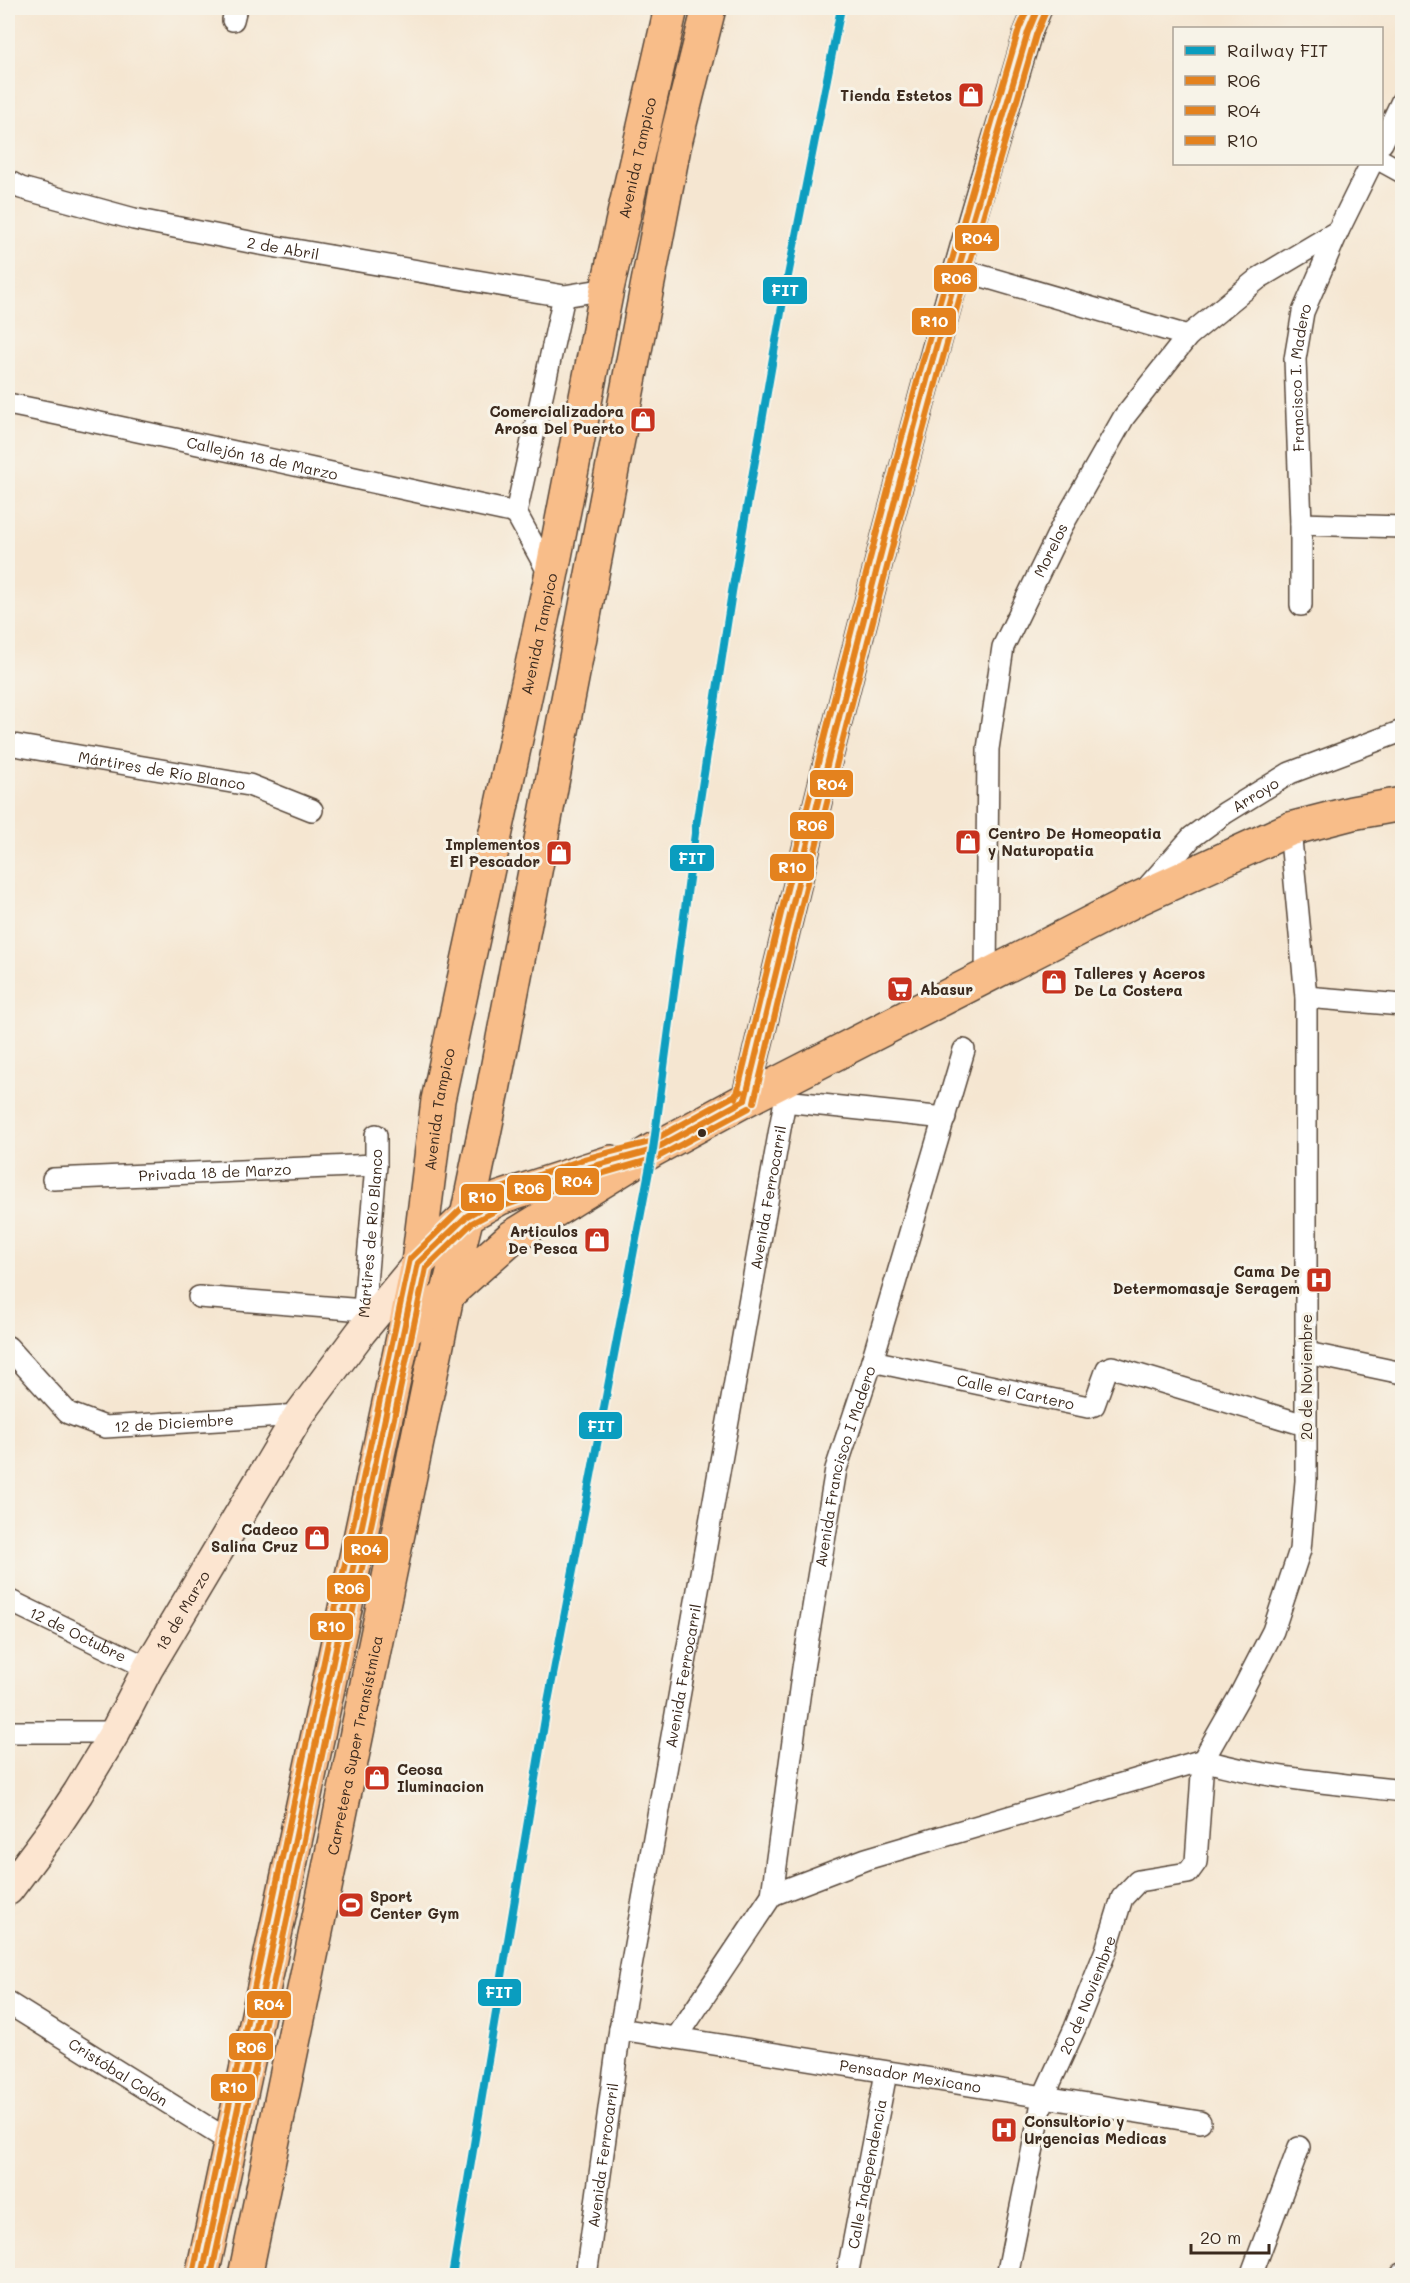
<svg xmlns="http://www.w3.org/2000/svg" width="1410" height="2283" font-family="Mali,sans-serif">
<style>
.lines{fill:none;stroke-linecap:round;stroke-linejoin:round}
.minor-casing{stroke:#574639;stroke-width:24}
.tertiary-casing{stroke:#574639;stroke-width:30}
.secondary-casing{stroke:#574639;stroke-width:33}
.primary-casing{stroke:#574639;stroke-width:36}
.trunk-casing{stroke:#574639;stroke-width:36}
.minor{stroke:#fff;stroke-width:21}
.tertiary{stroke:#fff;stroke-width:27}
.secondary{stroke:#fce5d0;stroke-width:30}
.primary{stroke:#f8bd89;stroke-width:33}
.trunk{stroke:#f8bd89;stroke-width:33}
.bus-1-casing{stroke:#f7f3e8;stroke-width:10}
.bus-2-casing{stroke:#f7f3e8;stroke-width:10}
.bus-3-casing{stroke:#f7f3e8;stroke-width:10}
.bus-1{stroke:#e4821e;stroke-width:6}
.bus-2{stroke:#e4821e;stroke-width:6}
.bus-3{stroke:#e4821e;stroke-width:6}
.rail-1-casing{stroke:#f7f3e8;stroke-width:12}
.rail-1{stroke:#0a9dbf;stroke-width:8}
.bus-dot{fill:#3b2a1e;stroke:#f7f3e8;stroke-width:2}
.labels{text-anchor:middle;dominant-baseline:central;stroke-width:6;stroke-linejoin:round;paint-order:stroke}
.poi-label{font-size:15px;font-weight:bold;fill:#3b2a1e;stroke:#f7f3e8;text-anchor:end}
.street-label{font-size:15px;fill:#3b2a1e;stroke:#f7f3e8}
.line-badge{stroke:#f7f3e8;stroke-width:2}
.badge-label{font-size:16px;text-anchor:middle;font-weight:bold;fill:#fff}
</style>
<rect width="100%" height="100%" fill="#f7f3e8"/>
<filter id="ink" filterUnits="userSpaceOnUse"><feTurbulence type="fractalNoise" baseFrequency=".0167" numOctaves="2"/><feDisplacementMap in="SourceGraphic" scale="12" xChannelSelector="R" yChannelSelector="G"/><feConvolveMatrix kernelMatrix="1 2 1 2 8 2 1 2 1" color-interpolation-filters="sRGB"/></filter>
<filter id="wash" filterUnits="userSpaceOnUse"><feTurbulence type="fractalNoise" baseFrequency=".008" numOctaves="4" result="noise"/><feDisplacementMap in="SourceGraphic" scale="24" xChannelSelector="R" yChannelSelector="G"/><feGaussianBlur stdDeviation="1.35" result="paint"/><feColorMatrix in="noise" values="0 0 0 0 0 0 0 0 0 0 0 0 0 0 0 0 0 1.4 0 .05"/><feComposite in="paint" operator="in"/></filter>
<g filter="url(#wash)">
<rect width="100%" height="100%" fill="#f5e6d1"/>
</g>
<g filter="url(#ink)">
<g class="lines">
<defs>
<g id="minor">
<path d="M 233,20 L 236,8"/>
<path d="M 1382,143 L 1402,101"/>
<path d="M 1382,161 L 1402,172"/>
<path id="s1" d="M 8,181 L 21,188 L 134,219 L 260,244 L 564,296"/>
<path d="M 958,269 L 1188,336"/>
<path id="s2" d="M 8,404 C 177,438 346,477 516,513"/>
<path d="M 1301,524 L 1402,527"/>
<path d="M 551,577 L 516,513 L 564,296 L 607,289"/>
<path id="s3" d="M 1301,605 L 1301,524 L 1295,359 L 1303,312 L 1338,231 L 1371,164"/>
<path id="s4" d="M 8,744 L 249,785 L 312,810"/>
<path id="s5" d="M 1145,890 L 1192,837 L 1225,813 L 1290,773 L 1402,731"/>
<path id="s6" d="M 986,978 L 988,749 L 1003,647 L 1062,526 L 1124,417 L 1188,336 L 1259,278 L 1338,231"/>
<path d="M 1306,997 L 1402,1005"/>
<path d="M 784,1101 L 945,1118"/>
<path id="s7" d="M 53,1179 L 376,1165"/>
<path d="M 199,1297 L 364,1310"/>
<path id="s8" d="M 362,1331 L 376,1165 L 376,1135"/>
<path id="s9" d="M 8,1347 L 68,1413 L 105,1427 L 299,1415"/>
<path d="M 1307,1353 L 1402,1373"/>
<path id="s10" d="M 872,1361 L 1088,1407 L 1094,1405 L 1107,1369 L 1112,1367 L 1305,1425"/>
<path id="s11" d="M 8,1600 L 148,1668"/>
<path d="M 8,1732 L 115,1732"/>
<path d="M 772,1895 L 866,1859 L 1203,1760 C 1268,1779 1336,1783 1402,1791"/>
<path id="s12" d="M 8,2003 L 231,2142"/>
<path id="s13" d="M 620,2029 L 1200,2122"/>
<path id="s14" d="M 677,2037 L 772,1895 L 803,1668 L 836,1469 L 872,1361 L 964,1050"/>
<path id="s15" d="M 586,2276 L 620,2029 L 789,1078"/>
<path id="s16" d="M 847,2276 L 886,2073"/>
<path id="s17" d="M 1007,2276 L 1043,2098 L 1075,2028 L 1106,1950 L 1122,1898 L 1138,1881 L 1188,1873 L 1196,1862 L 1203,1760 L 1240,1695 L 1273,1631 L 1300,1550 L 1306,1481 L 1306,997 L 1290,829"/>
<path d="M 1251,2276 L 1299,2147"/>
<path d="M 1402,2276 L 1402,2274"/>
</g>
<path id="tertiary" d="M 745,1100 C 812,822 880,546 957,272 C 979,192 1005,112 1028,32 L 1038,8"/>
<g id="secondary">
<path id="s18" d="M 8,1890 L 56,1826 L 78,1793 L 115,1732 L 148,1668 L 299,1415 L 361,1332 L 418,1263"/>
</g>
<g id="primary">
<path id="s19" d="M 202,2276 L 404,1333 L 418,1263 L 438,1100 L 551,577 L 607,289 L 671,8"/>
<path id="s20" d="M 245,2276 L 447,1296 L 467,1216 L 494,1085 L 674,147 L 709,8"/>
</g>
<g id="trunk">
<path d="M 418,1263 L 467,1216 L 500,1198 L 611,1162"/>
<path d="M 404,1333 L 512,1237 L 653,1150 L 745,1100 L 1135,900 L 1290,829 L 1352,813 L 1402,804"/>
</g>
</defs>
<use href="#minor" class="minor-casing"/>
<use href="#tertiary" class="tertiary-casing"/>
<use href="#secondary" class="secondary-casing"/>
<use href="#primary" class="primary-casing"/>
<use href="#trunk" class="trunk-casing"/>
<use href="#minor" class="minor"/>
<use href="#tertiary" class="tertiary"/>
<use href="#secondary" class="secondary"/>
<use href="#primary" class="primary"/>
<use href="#trunk" class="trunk"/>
<defs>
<g id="bus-1">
<path d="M 745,1100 C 804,857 863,614 929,373 C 960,259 995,146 1028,32 L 1038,8"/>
<path d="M 202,2276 L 418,1263 L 467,1216 L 500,1198 L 587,1168 L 653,1150 L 745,1100"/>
</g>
<g id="bus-2">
<path d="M 754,1102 C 812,859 872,617 938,376 C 969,262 1003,149 1036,35 L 1046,11"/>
<path d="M 211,2276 L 426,1268 L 472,1223 L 504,1206 L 590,1177 L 656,1158 L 749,1108"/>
</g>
<g id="bus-3">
<path d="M 736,1098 C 795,855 854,612 920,371 C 952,257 986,143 1019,29 L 1028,8"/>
<path d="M 193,2274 L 410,1259 L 461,1209 L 496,1190 L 584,1159 L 650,1142 L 741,1092"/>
</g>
</defs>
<use href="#bus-1" class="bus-1-casing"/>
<use href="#bus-2" class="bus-2-casing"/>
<use href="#bus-3" class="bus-3-casing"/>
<use href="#bus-1" class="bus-1"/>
<use href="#bus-2" class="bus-2"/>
<use href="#bus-3" class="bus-3"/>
<defs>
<path id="rail-1" d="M 452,2276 L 547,1707 L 653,1150 L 696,826 L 732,592 L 783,301 L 841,8"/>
</defs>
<use href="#rail-1" class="rail-1-casing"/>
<use href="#rail-1" class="rail-1"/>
</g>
</g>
<defs>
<symbol id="shop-square" viewBox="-11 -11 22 22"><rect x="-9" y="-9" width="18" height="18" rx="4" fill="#c8321e" stroke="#f7f3e8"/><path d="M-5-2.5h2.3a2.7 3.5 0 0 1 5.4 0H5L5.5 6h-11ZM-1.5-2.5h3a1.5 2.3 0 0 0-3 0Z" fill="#fff"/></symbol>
<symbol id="supermarket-square" viewBox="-11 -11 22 22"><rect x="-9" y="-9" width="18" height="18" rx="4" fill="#c8321e" stroke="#f7f3e8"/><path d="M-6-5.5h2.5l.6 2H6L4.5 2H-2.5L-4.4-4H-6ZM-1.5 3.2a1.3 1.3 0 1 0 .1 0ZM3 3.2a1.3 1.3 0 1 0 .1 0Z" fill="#fff"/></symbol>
<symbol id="hospital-square" viewBox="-11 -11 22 22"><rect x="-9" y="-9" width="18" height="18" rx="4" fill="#c8321e" stroke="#f7f3e8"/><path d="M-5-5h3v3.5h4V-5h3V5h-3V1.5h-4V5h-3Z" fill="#fff"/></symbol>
<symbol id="stadium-square" viewBox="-11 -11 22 22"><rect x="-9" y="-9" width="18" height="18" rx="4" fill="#c8321e" stroke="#f7f3e8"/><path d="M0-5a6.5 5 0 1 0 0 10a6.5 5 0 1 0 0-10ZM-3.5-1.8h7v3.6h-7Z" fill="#fff"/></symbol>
</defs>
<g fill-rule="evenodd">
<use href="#shop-square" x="956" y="80" width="30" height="30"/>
<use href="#shop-square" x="628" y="405" width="30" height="30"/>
<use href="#shop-square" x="953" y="827" width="30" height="30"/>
<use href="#shop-square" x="544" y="838" width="30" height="30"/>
<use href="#shop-square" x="1039" y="967" width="30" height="30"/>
<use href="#supermarket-square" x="885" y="974" width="30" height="30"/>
<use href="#shop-square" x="582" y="1225" width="30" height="30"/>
<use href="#hospital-square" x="1304" y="1265" width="30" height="30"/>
<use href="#shop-square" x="302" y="1523" width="30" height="30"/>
<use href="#shop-square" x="362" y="1763" width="30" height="30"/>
<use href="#stadium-square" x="336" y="1890" width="30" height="30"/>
<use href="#hospital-square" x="989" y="2115" width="30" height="30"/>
</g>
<circle class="bus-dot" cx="702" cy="1133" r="5"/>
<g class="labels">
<g class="poi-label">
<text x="952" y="95">Tienda Estetos</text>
<text x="624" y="411">Comercializadora<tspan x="624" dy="17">Arosa Del Puerto</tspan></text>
<text x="988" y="833" text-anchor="start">Centro De Homeopatia<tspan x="988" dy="17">y Naturopatia</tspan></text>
<text x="540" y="844">Implementos<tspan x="540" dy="17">El Pescador</tspan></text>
<text x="1074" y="973" text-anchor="start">Talleres y Aceros<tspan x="1074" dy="17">De La Costera</tspan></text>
<text x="920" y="989" text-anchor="start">Abasur</text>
<text x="578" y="1231">Articulos<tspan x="578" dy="17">De Pesca</tspan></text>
<text x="1300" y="1271">Cama De<tspan x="1300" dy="17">Determomasaje Seragem</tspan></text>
<text x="298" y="1529">Cadeco<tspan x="298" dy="17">Salina Cruz</tspan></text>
<text x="397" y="1769" text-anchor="start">Ceosa<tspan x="397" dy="17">Iluminacion</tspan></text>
<text x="370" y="1896" text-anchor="start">Sport<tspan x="370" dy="17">Center Gym</tspan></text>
<text x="1024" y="2121" text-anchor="start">Consultorio y<tspan x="1024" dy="17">Urgencias Medicas</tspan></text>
</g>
<g class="street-label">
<text stroke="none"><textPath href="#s19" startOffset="2163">Avenida Tampico</textPath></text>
<text stroke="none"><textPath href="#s1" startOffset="284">2 de Abril</textPath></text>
<text stroke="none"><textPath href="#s3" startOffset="228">Francisco I. Madero</textPath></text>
<text stroke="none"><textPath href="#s2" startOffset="260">Callejón 18 de Marzo</textPath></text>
<text stroke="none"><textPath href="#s6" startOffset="440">Morelos</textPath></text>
<text stroke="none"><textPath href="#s19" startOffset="1677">Avenida Tampico</textPath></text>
<text stroke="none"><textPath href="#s4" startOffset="156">Mártires de Río Blanco</textPath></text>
<text stroke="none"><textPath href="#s5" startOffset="147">Arroyo</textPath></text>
<text stroke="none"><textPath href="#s19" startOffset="1191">Avenida Tampico</textPath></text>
<text stroke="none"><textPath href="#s7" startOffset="162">Privada 18 de Marzo</textPath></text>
<text stroke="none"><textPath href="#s15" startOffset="1094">Avenida Ferrocarril</textPath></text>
<text stroke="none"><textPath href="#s8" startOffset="98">Mártires de Río Blanco</textPath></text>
<text transform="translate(1306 1377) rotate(-90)">20 de Noviembre</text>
<text stroke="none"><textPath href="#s10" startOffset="147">Calle el Cartero</textPath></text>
<text stroke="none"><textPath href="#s9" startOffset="198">12 de Diciembre</textPath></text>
<text stroke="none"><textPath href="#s14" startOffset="606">Avenida Francisco I Madero</textPath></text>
<text stroke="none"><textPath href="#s18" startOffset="330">18 de Marzo</textPath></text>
<text stroke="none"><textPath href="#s11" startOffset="78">12 de Octubre</textPath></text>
<text stroke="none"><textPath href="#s15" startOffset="608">Avenida Ferrocarril</textPath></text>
<text stroke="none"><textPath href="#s20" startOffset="542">Carretera Super Transístmica</textPath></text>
<text stroke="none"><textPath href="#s17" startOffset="294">20 de Noviembre</textPath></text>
<text stroke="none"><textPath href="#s12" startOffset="130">Cristóbal Colón</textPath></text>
<text stroke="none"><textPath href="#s13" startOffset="294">Pensador Mexicano</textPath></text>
<text stroke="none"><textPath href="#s15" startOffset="122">Avenida Ferrocarril</textPath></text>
<text stroke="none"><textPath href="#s16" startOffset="104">Calle Independencia</textPath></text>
</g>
</g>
<g class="line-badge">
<rect x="954" y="224" width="46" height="28" rx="6" fill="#e4821e"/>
<rect x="933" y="264" width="45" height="29" rx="6" fill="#e4821e"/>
<rect x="762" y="276" width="46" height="29" rx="6" fill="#0a9dbf"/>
<rect x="911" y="307" width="46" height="29" rx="6" fill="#e4821e"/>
<rect x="809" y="769" width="45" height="29" rx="6" fill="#e4821e"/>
<rect x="789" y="811" width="46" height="29" rx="6" fill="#e4821e"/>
<rect x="669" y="844" width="46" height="28" rx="6" fill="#0a9dbf"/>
<rect x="769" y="853" width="46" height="29" rx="6" fill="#e4821e"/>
<rect x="554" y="1167" width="46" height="29" rx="6" fill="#e4821e"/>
<rect x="506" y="1174" width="46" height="28" rx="6" fill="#e4821e"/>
<rect x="460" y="1183" width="45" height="29" rx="6" fill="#e4821e"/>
<rect x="578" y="1411" width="45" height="29" rx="6" fill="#0a9dbf"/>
<rect x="343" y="1535" width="46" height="29" rx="6" fill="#e4821e"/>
<rect x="326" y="1574" width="45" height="29" rx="6" fill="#e4821e"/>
<rect x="309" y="1612" width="45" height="29" rx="6" fill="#e4821e"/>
<rect x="477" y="1978" width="45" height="29" rx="6" fill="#0a9dbf"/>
<rect x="246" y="1990" width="46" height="29" rx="6" fill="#e4821e"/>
<rect x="228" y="2032" width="46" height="29" rx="6" fill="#e4821e"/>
<rect x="210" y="2073" width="46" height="29" rx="6" fill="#e4821e"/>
</g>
<g class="badge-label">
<text x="977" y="244">R04</text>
<text x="956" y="284">R06</text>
<text x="785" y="296">FIT</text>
<text x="934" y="327">R10</text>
<text x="832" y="790">R04</text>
<text x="812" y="831">R06</text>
<text x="692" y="864">FIT</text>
<text x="792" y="873">R10</text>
<text x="577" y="1187">R04</text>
<text x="529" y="1194">R06</text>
<text x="482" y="1203">R10</text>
<text x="601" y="1432">FIT</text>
<text x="366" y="1555">R04</text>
<text x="349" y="1594">R06</text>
<text x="331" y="1632">R10</text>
<text x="499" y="1998">FIT</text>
<text x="269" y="2010">R04</text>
<text x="251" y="2053">R06</text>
<text x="233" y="2093">R10</text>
</g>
<rect width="1410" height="2283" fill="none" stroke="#f7f3e8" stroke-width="30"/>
<rect x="1173" y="27" width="210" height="138" fill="#f7f3e8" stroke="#aca397" stroke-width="1.5"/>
<rect x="1185" y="46" width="30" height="9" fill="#0a9dbf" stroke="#aca397" stroke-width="1.5"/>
<text x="1227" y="57" font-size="18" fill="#3b2a1e">Railway FIT</text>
<rect x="1185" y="76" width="30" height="9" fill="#e4821e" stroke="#aca397" stroke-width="1.5"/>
<text x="1227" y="87" font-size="18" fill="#3b2a1e">R06</text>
<rect x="1185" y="106" width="30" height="9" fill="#e4821e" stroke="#aca397" stroke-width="1.5"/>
<text x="1227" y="117" font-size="18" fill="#3b2a1e">R04</text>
<rect x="1185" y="136" width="30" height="9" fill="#e4821e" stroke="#aca397" stroke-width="1.5"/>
<text x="1227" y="147" font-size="18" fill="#3b2a1e">R10</text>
<path d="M1191 2244v9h78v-9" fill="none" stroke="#3b2a1e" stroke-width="3"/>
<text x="1200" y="2244" font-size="18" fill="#3b2a1e" stroke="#f7f3e8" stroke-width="4.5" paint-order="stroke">20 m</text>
</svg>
